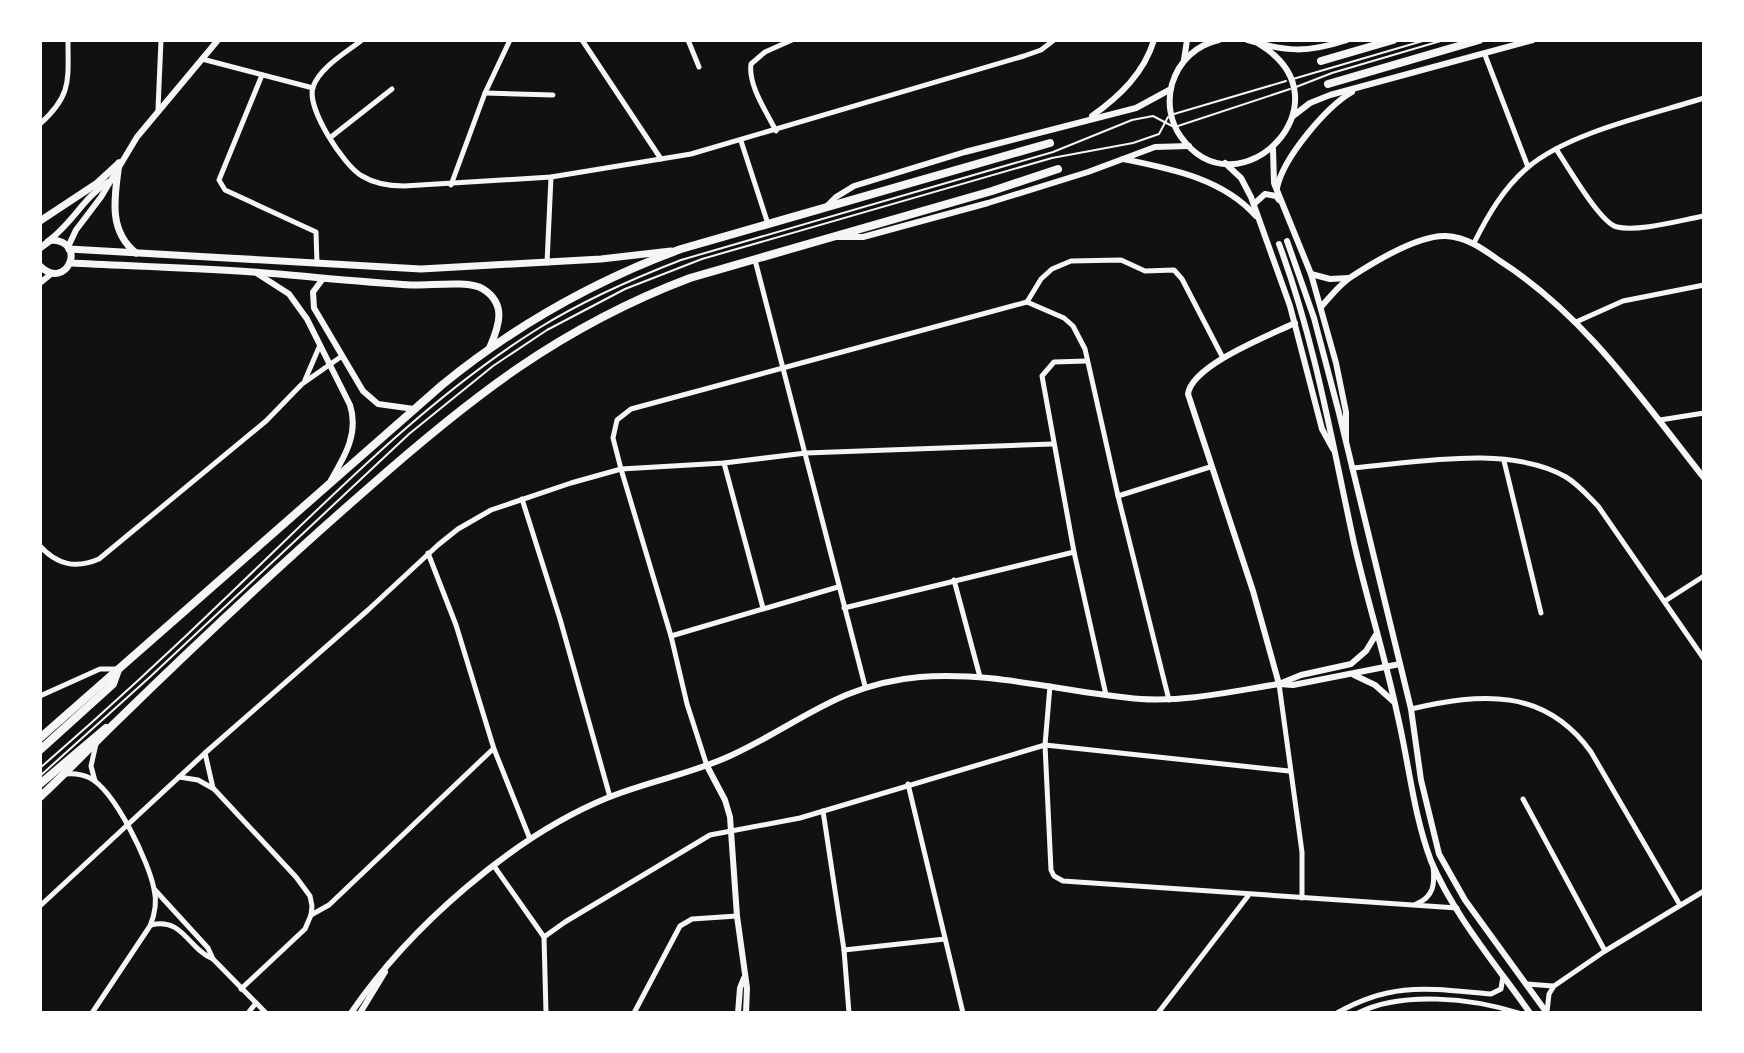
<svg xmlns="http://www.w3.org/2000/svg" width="1744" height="1053" font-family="'DejaVu Sans',sans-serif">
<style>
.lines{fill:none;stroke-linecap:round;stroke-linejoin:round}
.service{stroke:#f5f5f5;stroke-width:2}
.minor{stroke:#f5f5f5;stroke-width:5}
.tertiary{stroke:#f5f5f5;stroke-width:6}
.secondary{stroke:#f5f5f5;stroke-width:7}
.trunk{stroke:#f5f5f5;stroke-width:8}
</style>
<rect width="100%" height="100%" fill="#111"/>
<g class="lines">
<g class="service">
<path d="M 1293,79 L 1426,40"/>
<path d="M 1296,87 L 1332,73 L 1444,40"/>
<path d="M 1174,114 L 1286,81"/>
<path d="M 1178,126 L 1290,89"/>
<path d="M 40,768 C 107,710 172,650 236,588 C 331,497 428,397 539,328 C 584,300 632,279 681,260 L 1053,152 L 1132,120 L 1153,116 L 1172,126"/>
<path d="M 40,776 L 151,676 L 409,434 L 493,366 L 547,330 L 625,289 L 702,259 L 1052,158 L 1133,143 L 1159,134 L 1168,117"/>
</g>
<g class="minor">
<path d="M 362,40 C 347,52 320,67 313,87 C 306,108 344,166 362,176 C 375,184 389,186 404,186 L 551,177 L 691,154 L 1024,56 L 1041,50 L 1054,40"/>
<path d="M 582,40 L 661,159"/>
<path d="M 688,40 L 699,67"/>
<path d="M 1485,55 L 1528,167"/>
<path d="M 202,59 L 313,88"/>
<path d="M 262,75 L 219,180 L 225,190 L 316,232 L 317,264"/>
<path d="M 485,93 L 553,95"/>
<path d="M 158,109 L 161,40"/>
<path d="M 40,124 C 72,95 68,81 68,40"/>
<path d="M 776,131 C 766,111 748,85 751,64 L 765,52 L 792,40"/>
<path d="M 331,137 L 392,89"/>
<path d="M 741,141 L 768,224"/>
<path d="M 1556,149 C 1567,165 1600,223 1617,227 C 1639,232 1681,220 1704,216"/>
<path d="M 451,185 L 485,93 L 510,40"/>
<path d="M 1474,243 C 1488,215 1503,189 1527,168 C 1569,132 1651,115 1704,98"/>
<path d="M 755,260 L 865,686"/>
<path d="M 547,263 L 551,177"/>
<path d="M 1027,302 L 1041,279 L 1052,269 L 1071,261 L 1121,260 L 1145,271 L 1174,270 L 1182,279 L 1223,358"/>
<path d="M 1576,322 L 1623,301 L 1704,285"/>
<path d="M 1087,361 L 1054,362 L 1042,376 L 1074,552 L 1106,695"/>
<path d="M 305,380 L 320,345"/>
<path d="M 1660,420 L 1704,413"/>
<path d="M 1504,461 L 1541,613"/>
<path d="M 724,463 L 763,608"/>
<path d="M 1352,468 C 1415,463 1509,444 1566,477 C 1579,485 1588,496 1598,506 L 1704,659"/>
<path d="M 1118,496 L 1210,467"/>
<path d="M 522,499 L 560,619 L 610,797"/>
<path d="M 40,546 C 57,565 76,569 99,559 L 266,421 L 302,384 L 342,356"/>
<path d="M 428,553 L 456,625 L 494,749 L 530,839"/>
<path d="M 954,580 L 980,677"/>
<path d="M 1665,601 L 1704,576"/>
<path d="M 844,608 L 1074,552"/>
<path d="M 671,636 L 838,587"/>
<path d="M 1279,684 L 1302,852 L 1302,898"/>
<path d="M 1050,686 L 1045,745 L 1051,870 L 1054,876 L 1063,881 L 1457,908"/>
<path d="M 40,696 L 100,669 L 117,669"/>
<path d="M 1411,709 C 1481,693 1544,687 1591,752 L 1680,905"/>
<path d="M 205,753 L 213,788"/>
<path d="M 707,766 L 687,704 L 671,636 L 621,469 L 613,438 L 617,420 L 631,409 L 1027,302 L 1064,318 L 1073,326 L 1085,349 L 1118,496 L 1169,700"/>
<path d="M 65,774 C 74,773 82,774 90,778 C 115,791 149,862 154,889 C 157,901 155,914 150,926 L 92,1013"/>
<path d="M 179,777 L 198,780 L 214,789 L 296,877 L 310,896 L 312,906 L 311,915 L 305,929 L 241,989"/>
<path d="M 95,781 L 91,766 L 96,744"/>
<path d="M 908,784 L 963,1013"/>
<path d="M 1523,799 L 1605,951"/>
<path d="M 823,811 L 844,950 L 849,1013"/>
<path d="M 494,866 L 544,937"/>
<path d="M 155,890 L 208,948 L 213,959"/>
<path d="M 1416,904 C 1434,897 1435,884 1433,866"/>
<path d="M 40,906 L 205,753 L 368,610 L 438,545 L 458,529 L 491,510 L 571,483 L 621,469 L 724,463 L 806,453 L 1052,444"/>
<path d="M 311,915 L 329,905 L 493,749"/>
<path d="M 151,925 C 183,917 188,949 213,959 L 266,1013"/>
<path d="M 844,950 L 945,939"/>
<path d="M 1527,984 L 1553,986"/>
<path d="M 1547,1012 L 1549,994 L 1554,986 L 1605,951 L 1704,891"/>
<path d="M 248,1013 L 256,1003"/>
<path d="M 546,1013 L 544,937 L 565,922 L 710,835 L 800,818 L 1045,745 L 1289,771"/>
<path d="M 634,1013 L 680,926 L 692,919 L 737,916"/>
<path d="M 1158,1013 L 1248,896"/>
<path d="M 1337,1013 C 1393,981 1430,989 1491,994 L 1501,989 L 1503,976"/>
<path d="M 1358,1013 C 1402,991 1472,998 1518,1013"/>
</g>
<g class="tertiary">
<path d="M 1219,40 C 1196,45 1179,61 1172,84 C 1167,102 1170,122 1181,137 C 1238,217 1354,101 1259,44"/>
<path d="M 1247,40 C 1287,52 1307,53 1347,40"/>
<path d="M 1184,60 L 1187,40"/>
<path d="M 1092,116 C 1120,96 1144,73 1154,40"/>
<path d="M 1293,116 L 1310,103 L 1330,95 L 1533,40"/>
<path d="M 1273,149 L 1274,183 L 1311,274 L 1336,363 L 1346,412 L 1346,441"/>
<path d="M 1123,159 C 1171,169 1222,178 1256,216"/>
<path d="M 1225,163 L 1241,178 L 1251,197 L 1290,306 L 1322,429 L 1333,449"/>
<path d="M 1277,188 C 1283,158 1326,107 1352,92"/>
<path d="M 1254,204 L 1265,194 L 1276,196 L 1279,200"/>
<path d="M 826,207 L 836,197 L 854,186 L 965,152 L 1136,108 L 1171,89"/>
<path d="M 835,237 L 863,237 L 988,203 L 1088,172 L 1155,147 L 1189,146"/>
<path d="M 48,241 C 71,225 84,197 108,182"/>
<path d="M 1287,241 L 1314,318 L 1339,413 L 1411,709 L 1421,780 L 1439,854 L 1465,900 L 1547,1013"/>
<path d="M 1279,244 C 1315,341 1332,442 1354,543 C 1367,600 1385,656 1397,713 C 1409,763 1413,813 1431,861 C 1453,914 1497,966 1530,1013"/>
<path d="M 68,247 L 76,230 L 101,197 L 137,137 L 218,40"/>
<path d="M 258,274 L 289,294 L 307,319 L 350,405 C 359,433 345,456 331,480"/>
<path d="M 1311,274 L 1330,279 L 1349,278"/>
<path d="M 322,280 L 313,292 L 314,308 L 363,391 L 378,404 L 414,409"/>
<path d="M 40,283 L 51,274"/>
<path d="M 1321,307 C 1330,297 1340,284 1351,277 C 1374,262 1418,235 1446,236 C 1467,237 1483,249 1500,261 C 1586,316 1642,400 1704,478"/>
<path d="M 1354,675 L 1375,685 L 1394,702"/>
<path d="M 1279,684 L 1253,591 L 1188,394 C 1192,365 1270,335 1295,323"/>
<path d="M 1279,684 L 1301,675 L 1351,664 L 1366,651 L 1377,633"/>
<path d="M 707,766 L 725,800 L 730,817 L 737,916 L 747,988 L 746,1013"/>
<path d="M 351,1013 C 409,928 512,837 607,798 C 648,781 692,774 732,755 C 801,723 839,684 920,677 C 995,671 1067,693 1141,699 C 1188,702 1233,691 1279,684 L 1293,685 L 1400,664"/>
<path d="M 360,1013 L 385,972"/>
<path d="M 738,1013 L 740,988 L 744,978"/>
</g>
<g class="secondary">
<path d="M 119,163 C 115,195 107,230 136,253"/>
<path d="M 40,221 L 96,184 L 119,163"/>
<path d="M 40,248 L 51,240 C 89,241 66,292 40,266"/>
<path d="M 69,249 L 421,269 L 601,259 L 671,251"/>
<path d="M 70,263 C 131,266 192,268 253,272 C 305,276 358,282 411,285 C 428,286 469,280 483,289 C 507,304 499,326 490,347"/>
</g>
<g class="trunk">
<path d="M 1321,61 L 1393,40"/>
<path d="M 1328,84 L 1479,40"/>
<path d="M 40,738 L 442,385 C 513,327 594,281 681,249 L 1050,143"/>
<path d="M 40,750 L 113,684 L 118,670"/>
<path d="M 40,784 L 106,728"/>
<path d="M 40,797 C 67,772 92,745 118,720 C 199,641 282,563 367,489 C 470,398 560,327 690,278 L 992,191 L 1058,169"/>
</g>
</g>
<rect width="1744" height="1053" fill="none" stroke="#ffffff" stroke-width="84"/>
</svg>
